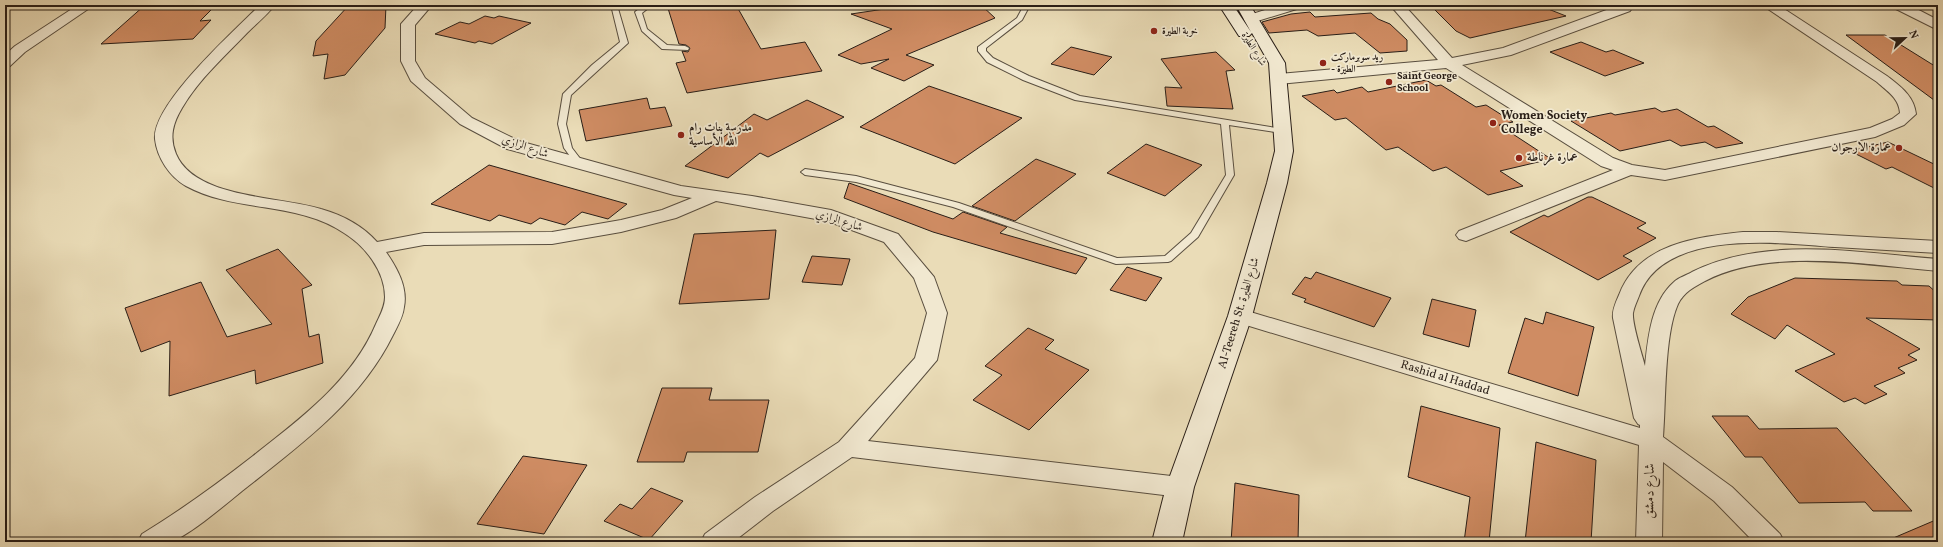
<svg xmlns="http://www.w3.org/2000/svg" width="1943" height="547" font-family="Vollkorn,Amiri,serif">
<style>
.building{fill:#cf8c63;stroke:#291e17}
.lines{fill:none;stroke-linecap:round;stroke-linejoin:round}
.service-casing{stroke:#594e3f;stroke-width:2}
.minor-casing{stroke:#594e3f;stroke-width:2}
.secondary-casing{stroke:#291e17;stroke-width:2}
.service{fill:#f1e8d0;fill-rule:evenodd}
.minor{fill:#f1e8d0;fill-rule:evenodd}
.secondary{fill:#f1e8d0;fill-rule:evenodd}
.poi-dot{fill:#8f2418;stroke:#f1e8d0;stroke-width:1.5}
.labels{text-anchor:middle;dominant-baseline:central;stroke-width:3.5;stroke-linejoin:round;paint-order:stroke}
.far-poi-label{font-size:10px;font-weight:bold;fill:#291e17;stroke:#f1e8d0;text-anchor:start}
.far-street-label{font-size:10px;fill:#291e17;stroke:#f1e8d0}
.poi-label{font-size:12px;font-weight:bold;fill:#291e17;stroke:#f1e8d0;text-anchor:start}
.street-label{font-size:12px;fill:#291e17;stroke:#f1e8d0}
.near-street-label{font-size:14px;fill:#291e17;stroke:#f1e8d0}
</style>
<rect width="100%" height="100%" fill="#eadcb7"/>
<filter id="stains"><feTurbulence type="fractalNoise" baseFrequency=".005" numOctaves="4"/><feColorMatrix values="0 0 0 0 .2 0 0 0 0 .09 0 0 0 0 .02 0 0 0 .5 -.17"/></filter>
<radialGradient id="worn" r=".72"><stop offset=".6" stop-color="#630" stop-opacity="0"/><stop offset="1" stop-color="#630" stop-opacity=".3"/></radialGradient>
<g class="building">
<path d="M 145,5 L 216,5 L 200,21 L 211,20 L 193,39 L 101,44 Z"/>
<path d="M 349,5 L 386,5 L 385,28 L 345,75 L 324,79 L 328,54 L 313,56 L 316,41 Z"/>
<path d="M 667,5 L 736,5 L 761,49 L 805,42 L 822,71 L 687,93 L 676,63 L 686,61 L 682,51 L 688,52 L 690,48 L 686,45 L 679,44 Z"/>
<path d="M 911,5 L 981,5 L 995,18 L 906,55 L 934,65 L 904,81 L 871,68 L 889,59 L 861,64 L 838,55 L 892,29 L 851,14 Z"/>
<path d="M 1430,5 L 1538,5 L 1566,16 L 1470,38 L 1456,31 Z"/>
<path d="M 1310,12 L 1315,17 L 1371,13 L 1378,19 L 1390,24 L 1407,40 L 1407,51 L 1380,53 L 1355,33 L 1318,36 L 1307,30 L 1269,33 L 1262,22 L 1291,14 Z"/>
<path d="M 485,16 L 494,18 L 499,16 L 531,23 L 492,44 L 479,41 L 475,43 L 435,34 L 460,22 L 469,24 Z"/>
<path d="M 1846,35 L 1885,35 L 1938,68 L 1938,103 Z"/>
<path d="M 1581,42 L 1606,52 L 1613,50 L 1644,63 L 1605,76 L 1550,52 Z"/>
<path d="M 1071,47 L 1112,57 L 1094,75 L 1051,64 Z"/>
<path d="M 1216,52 L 1235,70 L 1226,71 L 1233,109 L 1167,106 L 1165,87 L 1182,88 L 1161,59 Z"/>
<path d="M 1426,80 L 1436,86 L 1441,85 L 1476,107 L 1486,105 L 1513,122 L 1499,125 L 1551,159 L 1500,171 L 1523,186 L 1488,195 L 1446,167 L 1433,171 L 1398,147 L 1386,150 L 1346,118 L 1335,120 L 1302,96 L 1334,90 L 1337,93 L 1362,87 L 1368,92 Z"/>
<path d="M 929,86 L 1022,118 L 955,164 L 860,127 Z"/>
<path d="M 647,98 L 650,109 L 665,107 L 672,126 L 586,141 L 579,110 Z"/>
<path d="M 807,100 L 844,117 L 768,157 L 760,153 L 728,178 L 685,166 L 754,114 L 767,120 Z"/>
<path d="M 1655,108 L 1662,112 L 1677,109 L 1708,127 L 1714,126 L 1743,143 L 1716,148 L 1705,142 L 1681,146 L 1670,140 L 1620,151 L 1571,121 L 1611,113 L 1615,115 Z"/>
<path d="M 1888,142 L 1938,166 L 1938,190 L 1892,167 L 1886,169 L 1850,151 Z"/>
<path d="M 1146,144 L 1202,165 L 1165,196 L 1107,173 Z"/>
<path d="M 1036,159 L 1076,174 L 1015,221 L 972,206 Z"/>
<path d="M 489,165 L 627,204 L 608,219 L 582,212 L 565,225 L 540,218 L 531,224 L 499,215 L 490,221 L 431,204 Z"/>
<path d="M 849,183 L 953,219 L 963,212 L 1007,227 L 1000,233 L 1087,258 L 1076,274 L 933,232 L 844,198 Z"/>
<path d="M 1588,197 L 1592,197 L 1646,223 L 1637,228 L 1656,238 L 1623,256 L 1632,261 L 1598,280 L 1510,232 L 1544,215 L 1548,217 Z"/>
<path d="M 776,230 L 769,299 L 679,304 L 694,234 Z"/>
<path d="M 278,249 L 312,285 L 302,289 L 309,337 L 319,334 L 323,363 L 256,384 L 255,370 L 169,396 L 170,341 L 141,352 L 125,308 L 201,282 L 227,337 L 272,324 L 226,270 Z"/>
<path d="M 812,256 L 850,259 L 842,285 L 802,282 Z"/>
<path d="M 1127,267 L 1162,278 L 1146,301 L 1110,290 Z"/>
<path d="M 1316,272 L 1391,298 L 1374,327 L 1304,302 L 1306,299 L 1292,294 L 1305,277 L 1311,279 Z"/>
<path d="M 1795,278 L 1897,281 L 1902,285 L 1929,286 L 1938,294 L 1938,320 L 1866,318 L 1920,349 L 1908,355 L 1917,360 L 1898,368 L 1905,373 L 1874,386 L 1887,394 L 1865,404 L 1855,398 L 1844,402 L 1795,371 L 1835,354 L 1787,325 L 1775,339 L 1731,314 L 1748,297 Z"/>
<path d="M 1432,299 L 1476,310 L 1469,347 L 1423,334 Z"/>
<path d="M 1546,312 L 1594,327 L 1578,396 L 1508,373 L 1525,318 L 1543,324 Z"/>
<path d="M 1028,328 L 1054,340 L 1045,349 L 1089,370 L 1029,430 L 973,400 L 1002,375 L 985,366 Z"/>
<path d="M 662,388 L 712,388 L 709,400 L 769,400 L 758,452 L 687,452 L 684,462 L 637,462 Z"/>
<path d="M 1421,406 L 1500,428 L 1489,542 L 1464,542 L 1470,497 L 1408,477 Z"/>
<path d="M 1712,416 L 1748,416 L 1759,429 L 1837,428 L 1912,511 L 1873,511 L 1865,502 L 1799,503 L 1762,457 L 1745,457 Z"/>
<path d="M 1536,442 L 1596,460 L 1591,542 L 1525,542 Z"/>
<path d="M 523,456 L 587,465 L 544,534 L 477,524 Z"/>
<path d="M 1235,483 L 1299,495 L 1298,542 L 1231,542 Z"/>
<path d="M 651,488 L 683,501 L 649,540 L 604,521 L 620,504 L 632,509 Z"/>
<path d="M 1938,519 L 1938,542 L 1884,542 Z"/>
</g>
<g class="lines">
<defs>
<g id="service">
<path d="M 611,5 L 617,5 L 628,43 L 571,95 L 566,124 L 572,148 L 585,165 L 581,168 L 578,167 L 564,148 L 558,124 L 563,94 L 592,65 L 620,42 Z"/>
<path d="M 644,5 L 652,5 L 642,13 L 647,29 L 667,45 L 685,46 L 689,48 L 688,50 L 662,49 L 642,31 L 635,12 Z"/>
<path d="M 1024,5 L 1030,5 L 1022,20 L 986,48 L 986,51 L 993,58 L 1029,76 L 1080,96 L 1282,129 L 1286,131 L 1282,133 L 1229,125 L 1234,175 L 1198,237 L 1171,261 L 1168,262 L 1116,264 L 953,207 L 856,182 L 805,175 L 801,172 L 805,169 L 856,176 L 959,203 L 1117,258 L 1165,256 L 1191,233 L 1226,175 L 1221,124 L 1075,100 L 1023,80 L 987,62 L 978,51 L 978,47 L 1017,18 Z"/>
</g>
<g id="minor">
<path d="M 78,5 L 94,5 L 25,52 L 10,66 L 5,67 L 5,55 L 15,46 Z"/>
<path d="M 260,5 L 275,5 C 267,15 256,24 247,33 C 225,56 198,80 182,108 C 173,123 169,137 176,154 C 195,199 280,196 321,209 C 342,215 362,225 377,242 L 424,233 L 552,232 L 621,220 L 662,210 L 692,198 L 674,195 L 507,149 L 460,124 L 411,81 L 401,61 L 401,24 L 418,5 L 432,5 L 415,25 L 415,61 L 425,78 L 472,118 L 519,141 L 681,186 L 752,196 L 831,210 L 898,234 L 934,277 L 947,313 L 937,360 L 868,441 L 1180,477 L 1189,480 L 1193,487 L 1189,494 L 1180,497 L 852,457 L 773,511 L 733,542 L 701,542 L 705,534 L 755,497 L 839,442 L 915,358 L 927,313 L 914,278 L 884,242 L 827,221 L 716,201 L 676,218 L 621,232 L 552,244 L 424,245 L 386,252 C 397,268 408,287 404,307 C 403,317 397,327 393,335 C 360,402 299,446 242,491 C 221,508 198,528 174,541 C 167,544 146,542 138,542 L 142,534 C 180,511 217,484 253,456 C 300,419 352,381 376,324 C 380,315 385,307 385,297 C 385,271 365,246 344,233 C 297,201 235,213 186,186 C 170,177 157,158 155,139 C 152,104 235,30 260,5 Z"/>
<path d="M 1281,5 L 1302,5 L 1300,8 L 1251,23 L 1246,22 L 1244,19 L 1246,16 Z"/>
<path d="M 1390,5 L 1404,5 L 1452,58 L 1503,48 L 1620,5 L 1634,5 L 1630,11 L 1511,55 L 1462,65 L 1613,158 L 1632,165 L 1665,170 L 1870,128 L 1892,119 L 1900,113 C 1899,98 1887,91 1877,82 L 1762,5 L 1778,5 L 1887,76 C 1901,87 1914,96 1916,114 L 1904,125 L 1875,137 L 1665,180 L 1631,175 L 1466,241 L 1459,239 L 1456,235 L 1459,231 L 1613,170 L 1601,166 L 1446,68 L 1279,84 L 1274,82 L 1271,79 L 1274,76 L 1279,74 L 1438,60 Z"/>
<path d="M 1892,5 L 1909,5 L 1938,20 L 1938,30 L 1894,8 Z"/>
<path d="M 1743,232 L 1777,232 L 1938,241 L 1938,253 C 1904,251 1869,249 1835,247 C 1779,243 1663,228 1639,296 C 1637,301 1634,307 1633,313 C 1632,324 1642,354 1645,366 C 1648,338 1651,302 1674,282 C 1678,278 1687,275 1692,272 C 1766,235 1859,253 1938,259 L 1938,271 C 1866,265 1771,247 1705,281 C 1694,287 1684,292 1678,304 C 1664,335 1666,402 1663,437 L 1732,487 L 1780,534 L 1784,542 L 1754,542 L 1714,501 L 1663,462 L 1662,542 L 1636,542 L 1639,445 L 1233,321 L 1229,316 L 1233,311 L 1240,309 L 1247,311 L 1640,428 L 1640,425 L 1638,424 L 1634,418 L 1613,318 C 1612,310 1616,302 1619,295 C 1638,244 1696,237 1743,232 Z"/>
</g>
<path id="secondary" d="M 1219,5 L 1233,5 L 1251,32 L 1236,5 L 1250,5 L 1285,63 L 1293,151 L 1287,183 L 1252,316 L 1194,487 L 1182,542 L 1152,542 L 1166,487 L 1228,316 L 1267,183 L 1275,151 L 1269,63 L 1252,33 L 1249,36 L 1239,36 Z"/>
</defs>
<use href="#service" class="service-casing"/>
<use href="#minor" class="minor-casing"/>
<use href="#secondary" class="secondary-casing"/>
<use href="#service" class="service"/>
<use href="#minor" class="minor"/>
<use href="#secondary" class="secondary"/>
</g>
<g class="poi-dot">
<circle cx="1154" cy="31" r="4"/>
<circle cx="1323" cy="63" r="4"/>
<circle cx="1389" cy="82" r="4"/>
<circle cx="1493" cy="123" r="4"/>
<circle cx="681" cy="135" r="4"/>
<circle cx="1899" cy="148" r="4"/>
<circle cx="1519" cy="158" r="4"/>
</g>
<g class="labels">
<g class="far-poi-label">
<text x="1162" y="31">خربة الطيرة</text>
<text x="1331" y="57">ريد سوبرماركت<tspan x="1331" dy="12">- الطيرة</tspan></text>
<text x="1397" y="76">Saint George<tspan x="1397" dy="12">School</tspan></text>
</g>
<g class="far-street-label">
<text transform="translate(1254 49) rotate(58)">شارع الطيرة</text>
</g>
<g class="poi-label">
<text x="1501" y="116">Women Society<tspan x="1501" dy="14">College</tspan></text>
<text x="689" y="128">مدرسة بنات رام<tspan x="689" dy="14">الله الأساسية</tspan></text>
<text x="1891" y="148" text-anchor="end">عمارة الارجوان</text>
<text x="1527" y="158">عمارة غرناطة</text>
</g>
<g class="street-label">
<text transform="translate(525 147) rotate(19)">شارع الرازي</text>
<text transform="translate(839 221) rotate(17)">شارع الرازي</text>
<text transform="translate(1239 313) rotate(-73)">Al-Teereh St. شارع الطيرة</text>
<text transform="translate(1445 378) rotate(17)">Rashid al Haddad</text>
</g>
<g class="near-street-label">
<text transform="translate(1650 491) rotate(-89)">شارع دمشق</text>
</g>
</g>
<rect width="1943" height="547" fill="none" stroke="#eadcb7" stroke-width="20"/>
<rect x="6" y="6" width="1931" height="535" fill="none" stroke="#291e17" stroke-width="2"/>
<rect x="10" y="10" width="1923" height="527" fill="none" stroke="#291e17"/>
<g transform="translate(1905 38) rotate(68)" stroke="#f1e8d0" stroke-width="3" paint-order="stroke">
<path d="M0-3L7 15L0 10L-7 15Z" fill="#291e17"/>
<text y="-6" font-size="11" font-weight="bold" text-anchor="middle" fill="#291e17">N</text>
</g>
<rect width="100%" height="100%" filter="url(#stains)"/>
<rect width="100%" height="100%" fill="url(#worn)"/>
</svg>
